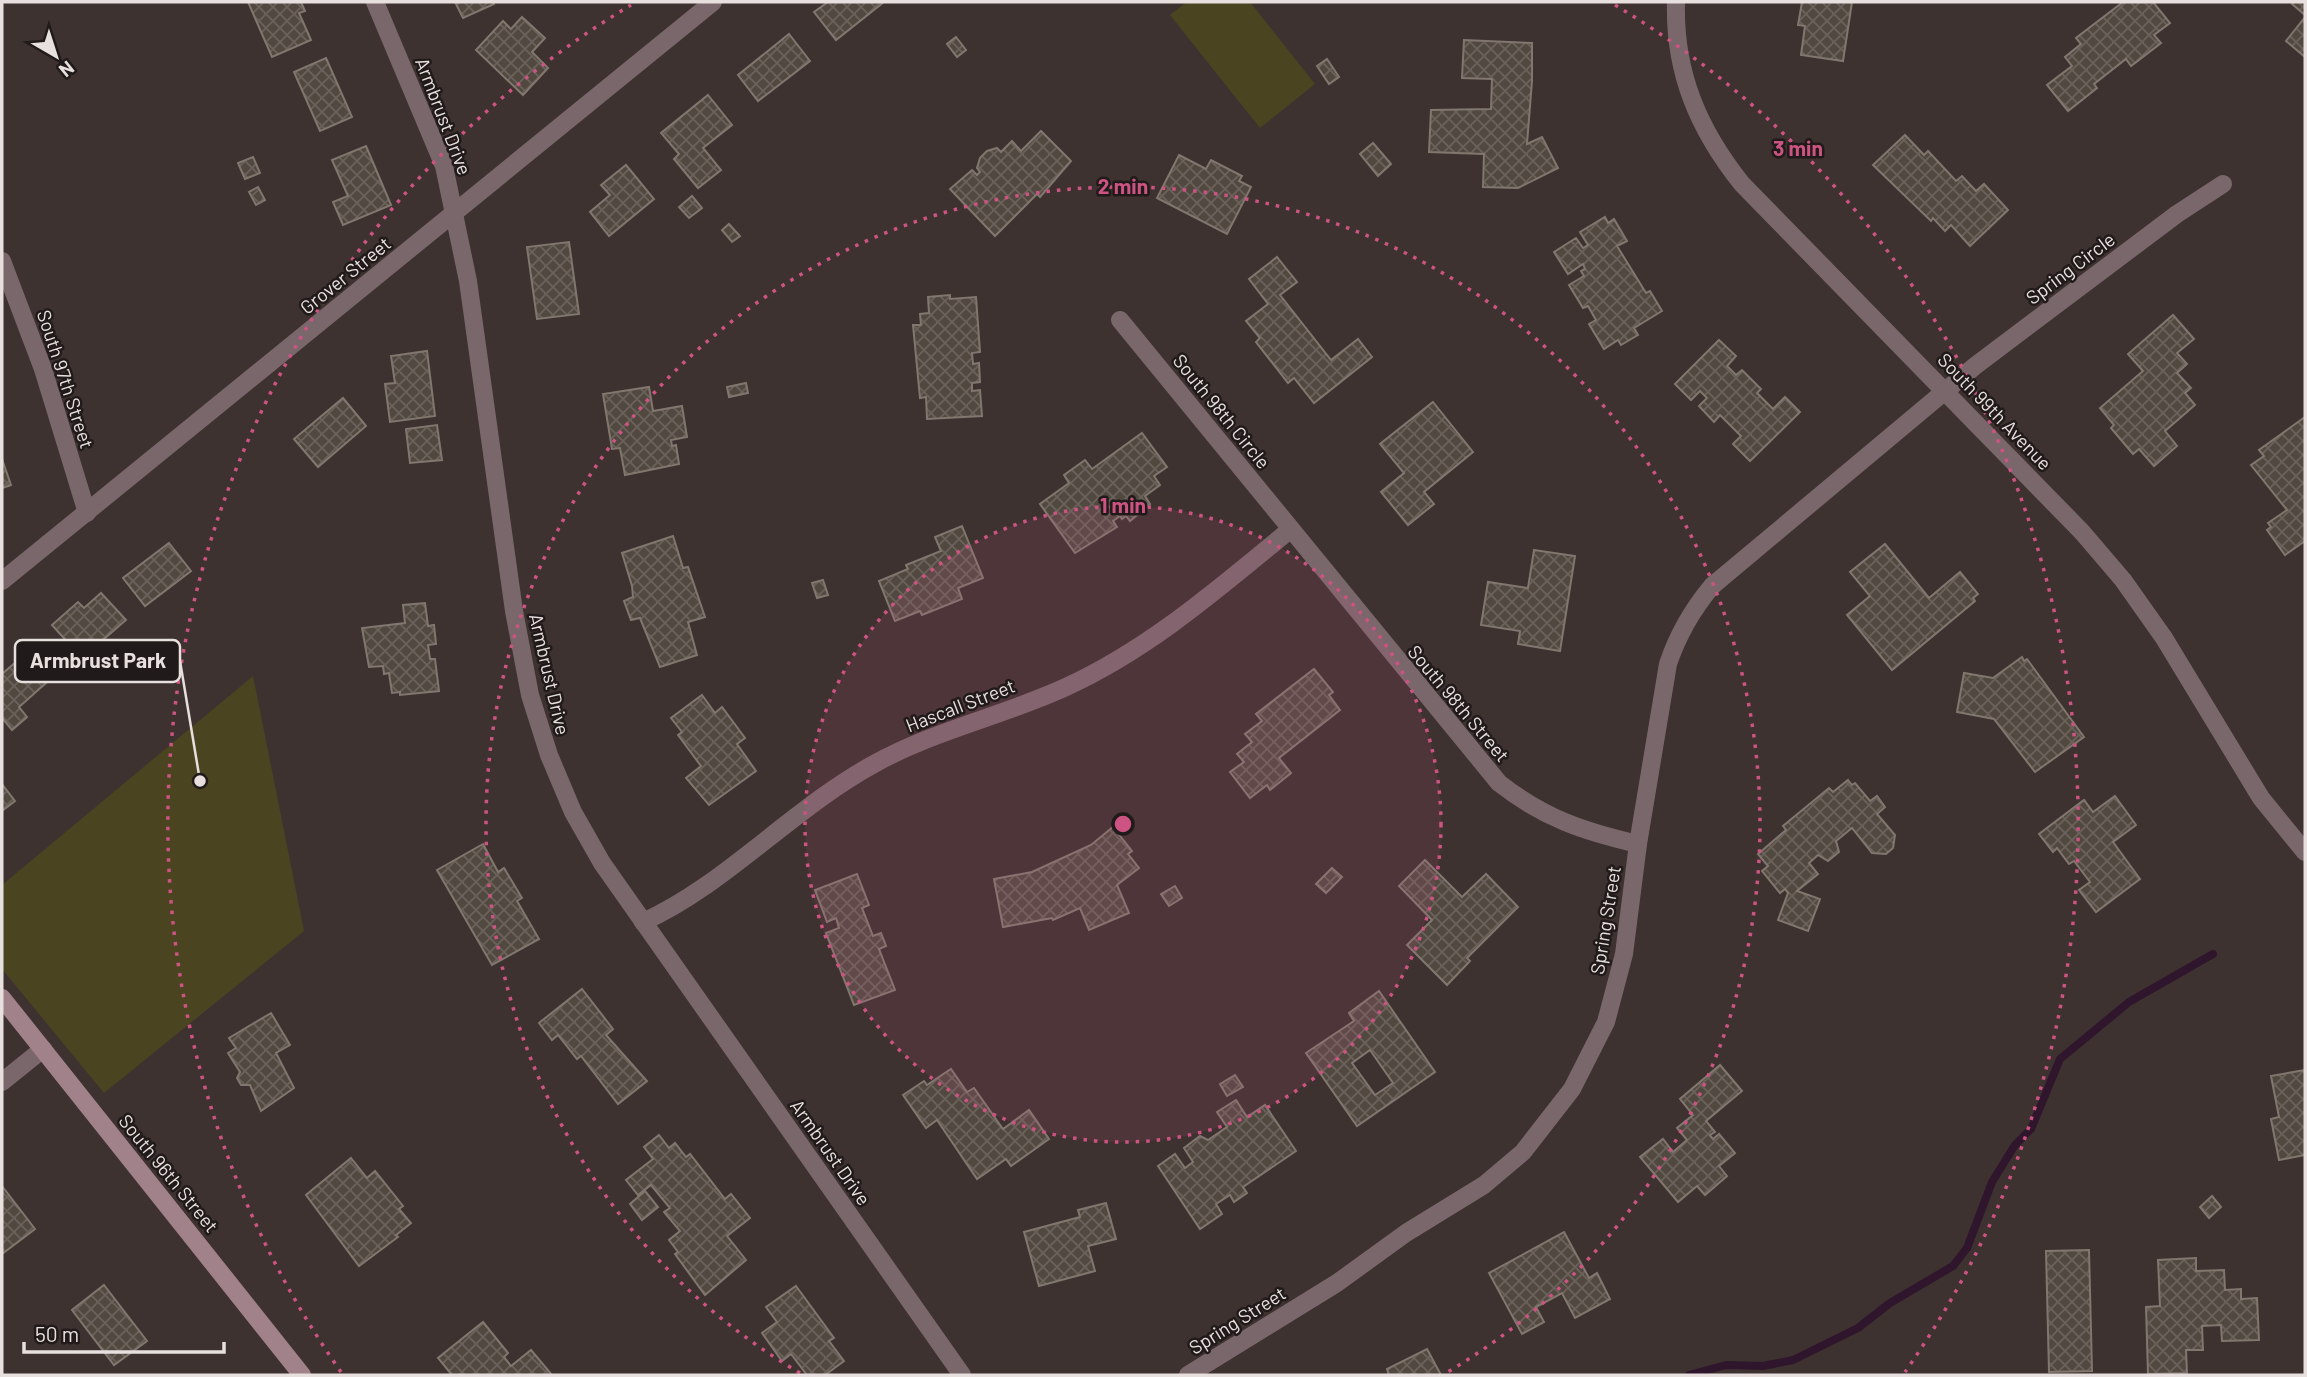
<svg xmlns="http://www.w3.org/2000/svg" width="2307" height="1377" font-family="Barlow,sans-serif">
<style>
.park{fill:#4b4420}
.lines{fill:none;stroke-linecap:round;stroke-linejoin:round}
.stream{stroke:#30162d;stroke-width:8}
.building{fill:url(#building-cross-hatch);stroke:#81776f;stroke-width:2;fill-rule:evenodd}
.street{stroke:#7a676b;stroke-width:18}
.secondary{stroke:#a1828a;stroke-width:18}
.ring{fill:none;stroke:#cd5482;stroke-width:3.5;stroke-dasharray:3.5 7}
.labels{text-anchor:middle;dominant-baseline:central;stroke-width:5;stroke-linejoin:round;paint-order:stroke}
.street-label{font-size:19px;fill:#e8e0de;stroke:#201b1a}
.centre{fill:#cd5482;stroke:#201b1a;stroke-width:3.5}
.ring-label{font-size:21px;text-anchor:middle;font-weight:bold;fill:#cd5482;stroke:#201b1a;stroke-width:5;stroke-linejoin:round;paint-order:stroke}
.leader{fill:none;stroke:#e8e0de;stroke-width:2.5}
.callout-dot{fill:#e8e0de;stroke:#201b1a;stroke-width:2.5}
.callout{fill:#201b1a;stroke:#e8e0de;stroke-width:2.5}
.callout-label{font-size:21px;text-anchor:middle;font-weight:bold;fill:#e8e0de}
</style>
<defs>
<pattern id="building-cross-hatch" width="8" height="8" patternUnits="userSpaceOnUse" patternTransform="scale(1.75)"><rect width="8" height="8" fill="#514840"/><path d="M0 0l8 8M0 8l8-8" fill="none" stroke="#6a625b"/></pattern>
</defs>
<rect width="100%" height="100%" fill="#3d322f"/>
<g class="park">
<path d="M 1187,2 L 1250,2 L 1315,84 L 1260,128 L 1170,15 Z"/>
<path d="M 253,676 L 304,931 L 104,1093 L 2,969 L 2,885 Z"/>
</g>
<g class="lines">
<path class="stream" d="M 1689,1375 L 1726,1365 L 1763,1366 L 1793,1360 L 1858,1328 L 1890,1303 L 1953,1266 L 1967,1248 L 1992,1182 L 2015,1145 L 2031,1129 L 2060,1059 L 2129,1002 L 2213,954"/>
</g>
<g class="building">
<path d="M 248,2 L 301,2 L 305,11 L 299,13 L 311,40 L 272,57 Z"/>
<path d="M 455,2 L 493,2 L 494,4 L 463,18 Z"/>
<path d="M 828,2 L 884,2 L 836,40 L 814,12 Z"/>
<path d="M 1802,2 L 1852,2 L 1843,61 L 1801,55 L 1805,26 L 1798,25 Z"/>
<path d="M 2123,2 L 2153,2 L 2170,23 L 2154,35 L 2161,43 L 2131,66 L 2126,59 L 2094,84 L 2097,88 L 2068,111 L 2047,85 L 2072,66 L 2065,57 L 2081,44 L 2076,38 Z"/>
<path d="M 2294,2 L 2305,2 L 2305,15 L 2292,4 Z"/>
<path d="M 522,17 L 545,38 L 532,52 L 548,68 L 523,95 L 476,50 L 503,21 L 511,29 Z"/>
<path d="M 2305,17 L 2305,57 L 2286,41 Z"/>
<path d="M 789,34 L 810,61 L 758,101 L 738,75 Z"/>
<path d="M 956,37 L 966,50 L 957,57 L 947,44 Z"/>
<path d="M 1464,40 L 1532,43 L 1532,81 L 1527,144 L 1542,137 L 1558,168 L 1518,188 L 1483,187 L 1484,154 L 1429,152 L 1431,110 L 1491,109 L 1492,79 L 1462,78 Z"/>
<path d="M 326,58 L 352,117 L 320,131 L 294,72 Z"/>
<path d="M 1327,59 L 1339,77 L 1329,84 L 1317,66 Z"/>
<path d="M 708,95 L 732,125 L 703,148 L 721,170 L 698,188 L 674,159 L 679,154 L 661,133 Z"/>
<path d="M 1041,131 L 1071,161 L 1040,197 L 1037,194 L 995,236 L 950,189 L 972,170 L 977,175 L 980,172 L 977,168 L 980,158 L 987,151 L 997,148 L 1001,152 L 1012,141 L 1021,151 Z"/>
<path d="M 1905,135 L 1924,155 L 1928,151 L 1956,181 L 1962,176 L 1976,191 L 1984,184 L 2008,210 L 1970,246 L 1951,225 L 1945,231 L 1933,218 L 1931,221 L 1873,165 Z"/>
<path d="M 1373,143 L 1391,164 L 1378,176 L 1360,154 Z"/>
<path d="M 366,146 L 391,205 L 343,225 L 333,202 L 348,196 L 332,160 Z"/>
<path d="M 1179,155 L 1206,169 L 1211,160 L 1242,176 L 1239,181 L 1251,187 L 1227,234 L 1157,198 Z"/>
<path d="M 253,157 L 260,173 L 245,179 L 238,163 Z"/>
<path d="M 626,165 L 654,199 L 609,236 L 590,212 L 610,195 L 601,185 Z"/>
<path d="M 258,187 L 265,200 L 256,205 L 249,192 Z"/>
<path d="M 692,196 L 702,208 L 689,218 L 679,207 Z"/>
<path d="M 1605,217 L 1608,223 L 1614,219 L 1627,241 L 1617,246 L 1646,293 L 1650,291 L 1662,311 L 1634,328 L 1638,335 L 1621,345 L 1618,340 L 1604,349 L 1589,324 L 1596,320 L 1588,306 L 1583,308 L 1569,285 L 1584,276 L 1581,271 L 1585,269 L 1583,264 L 1568,274 L 1554,252 L 1576,238 L 1583,248 L 1588,245 L 1580,232 Z"/>
<path d="M 729,224 L 740,236 L 732,242 L 722,230 Z"/>
<path d="M 569,242 L 579,314 L 537,319 L 527,247 Z"/>
<path d="M 1277,257 L 1297,282 L 1280,295 L 1331,360 L 1358,339 L 1372,357 L 1314,403 L 1294,378 L 1288,383 L 1256,342 L 1260,338 L 1246,321 L 1268,304 L 1249,279 Z"/>
<path d="M 950,295 L 950,299 L 976,297 L 980,352 L 972,353 L 973,364 L 979,363 L 980,382 L 972,383 L 972,391 L 980,390 L 982,416 L 927,419 L 926,397 L 920,398 L 913,325 L 921,325 L 920,314 L 929,313 L 928,297 Z"/>
<path d="M 2173,315 L 2194,339 L 2177,353 L 2187,364 L 2177,373 L 2191,388 L 2185,393 L 2195,405 L 2165,431 L 2177,446 L 2154,466 L 2139,449 L 2133,454 L 2111,428 L 2114,425 L 2100,408 L 2143,371 L 2128,354 Z"/>
<path d="M 1719,340 L 1736,356 L 1727,366 L 1736,375 L 1742,370 L 1761,389 L 1757,393 L 1773,409 L 1785,397 L 1800,412 L 1750,461 L 1733,444 L 1741,436 L 1720,415 L 1714,422 L 1699,406 L 1707,398 L 1700,391 L 1691,400 L 1675,384 Z"/>
<path d="M 427,351 L 435,416 L 390,422 L 385,384 L 395,383 L 391,356 Z"/>
<path d="M 746,383 L 748,393 L 729,397 L 727,387 Z"/>
<path d="M 649,387 L 653,411 L 682,406 L 687,437 L 671,440 L 672,446 L 676,445 L 679,464 L 625,475 L 620,448 L 612,449 L 603,394 Z"/>
<path d="M 343,398 L 366,426 L 318,467 L 294,439 Z"/>
<path d="M 1433,402 L 1473,452 L 1424,492 L 1434,504 L 1408,525 L 1381,492 L 1404,473 L 1380,444 Z"/>
<path d="M 2305,417 L 2305,541 L 2285,555 L 2267,530 L 2271,527 L 2268,523 L 2287,510 L 2251,465 L 2264,456 L 2259,450 Z"/>
<path d="M 437,425 L 442,460 L 410,463 L 406,429 Z"/>
<path d="M 1142,433 L 1167,467 L 1154,476 L 1160,485 L 1145,496 L 1150,504 L 1130,521 L 1126,516 L 1122,519 L 1120,516 L 1113,521 L 1117,527 L 1075,553 L 1040,504 L 1069,483 L 1064,475 L 1085,460 L 1092,469 Z"/>
<path d="M 2,459 L 11,485 L 2,488 Z"/>
<path d="M 962,526 L 983,578 L 958,588 L 962,599 L 922,615 L 920,611 L 895,621 L 879,581 L 908,569 L 906,565 L 941,551 L 935,537 Z"/>
<path d="M 673,536 L 683,568 L 688,567 L 705,617 L 688,622 L 697,655 L 660,667 L 640,618 L 631,620 L 624,601 L 633,597 L 632,586 L 622,553 Z"/>
<path d="M 169,543 L 191,571 L 145,606 L 123,578 Z"/>
<path d="M 1885,544 L 1929,598 L 1960,572 L 1978,594 L 1973,598 L 1975,601 L 1892,670 L 1847,615 L 1870,596 L 1850,572 Z"/>
<path d="M 1534,550 L 1575,556 L 1560,651 L 1518,644 L 1520,631 L 1481,625 L 1488,582 L 1528,588 Z"/>
<path d="M 823,580 L 828,595 L 817,598 L 812,583 Z"/>
<path d="M 101,593 L 126,620 L 82,658 L 52,625 L 78,602 L 84,608 Z"/>
<path d="M 425,603 L 428,626 L 434,625 L 436,644 L 428,645 L 430,659 L 435,659 L 439,691 L 400,695 L 400,692 L 392,693 L 389,673 L 384,674 L 383,666 L 369,667 L 362,628 L 405,623 L 403,605 Z"/>
<path d="M 31,649 L 54,676 L 19,707 L 27,717 L 12,730 L 2,718 L 2,674 Z"/>
<path d="M 2022,657 L 2024,661 L 2027,659 L 2084,737 L 2035,772 L 1994,719 L 1957,712 L 1964,673 L 1993,678 Z"/>
<path d="M 1314,669 L 1333,692 L 1329,695 L 1340,710 L 1279,758 L 1291,773 L 1270,790 L 1267,785 L 1250,798 L 1230,772 L 1244,762 L 1237,754 L 1252,742 L 1245,734 L 1262,721 L 1256,714 Z"/>
<path d="M 702,695 L 715,713 L 722,707 L 745,738 L 737,744 L 756,771 L 709,805 L 686,778 L 701,766 L 678,735 L 682,732 L 671,718 Z"/>
<path d="M 1848,780 L 1852,785 L 1855,783 L 1870,801 L 1877,796 L 1885,807 L 1877,814 L 1895,835 L 1893,848 L 1886,854 L 1872,853 L 1852,828 L 1836,841 L 1839,852 L 1828,861 L 1818,855 L 1809,863 L 1818,874 L 1797,891 L 1820,899 L 1808,931 L 1778,920 L 1788,893 L 1785,889 L 1780,893 L 1762,871 L 1768,866 L 1758,854 L 1786,830 L 1783,826 L 1829,788 L 1833,792 Z"/>
<path d="M 2,784 L 15,801 L 2,811 Z"/>
<path d="M 2115,796 L 2136,825 L 2113,842 L 2140,879 L 2096,912 L 2079,890 L 2090,882 L 2074,861 L 2069,864 L 2057,848 L 2053,852 L 2039,834 L 2084,800 L 2093,812 Z"/>
<path d="M 1113,827 L 1132,851 L 1128,854 L 1139,868 L 1117,885 L 1129,913 L 1089,930 L 1080,908 L 1053,920 L 1052,918 L 1003,927 L 994,879 L 1032,872 L 1091,845 Z"/>
<path d="M 483,844 L 498,872 L 504,868 L 522,898 L 517,901 L 539,939 L 492,965 L 437,870 Z"/>
<path d="M 1425,860 L 1462,897 L 1486,874 L 1518,907 L 1467,958 L 1470,961 L 1447,985 L 1407,945 L 1432,920 L 1399,886 Z"/>
<path d="M 1332,868 L 1342,877 L 1326,893 L 1316,884 Z"/>
<path d="M 857,874 L 869,905 L 862,908 L 873,936 L 881,933 L 886,946 L 879,949 L 895,990 L 854,1005 L 826,933 L 839,928 L 836,918 L 827,922 L 815,890 Z"/>
<path d="M 1175,886 L 1182,898 L 1169,906 L 1161,894 Z"/>
<path d="M 582,989 L 613,1029 L 606,1035 L 647,1081 L 618,1104 L 581,1056 L 577,1059 L 558,1035 L 552,1040 L 539,1023 Z"/>
<path d="M 1379,991 L 1435,1072 L 1357,1126 L 1306,1053 L 1354,1021 L 1349,1013 ZM 1370,1050 L 1393,1083 L 1375,1095 L 1352,1063 Z"/>
<path d="M 271,1013 L 290,1045 L 276,1053 L 294,1088 L 261,1111 L 250,1085 L 241,1085 L 237,1078 L 240,1072 L 228,1053 L 236,1048 L 229,1038 Z"/>
<path d="M 1720,1065 L 1742,1091 L 1706,1121 L 1715,1132 L 1710,1135 L 1713,1139 L 1719,1134 L 1735,1153 L 1719,1166 L 1727,1176 L 1705,1195 L 1697,1186 L 1678,1202 L 1640,1157 L 1663,1139 L 1673,1152 L 1687,1140 L 1677,1128 L 1693,1115 L 1680,1099 Z"/>
<path d="M 951,1069 L 967,1092 L 974,1088 L 1003,1129 L 1029,1110 L 1049,1139 L 1011,1166 L 1006,1159 L 977,1179 L 937,1120 L 926,1128 L 903,1095 L 924,1081 L 927,1085 Z"/>
<path d="M 2305,1070 L 2305,1155 L 2279,1160 L 2271,1119 L 2279,1117 L 2271,1076 Z"/>
<path d="M 1235,1075 L 1243,1087 L 1227,1096 L 1220,1084 Z"/>
<path d="M 1236,1100 L 1247,1117 L 1265,1105 L 1296,1151 L 1243,1187 L 1247,1193 L 1234,1202 L 1230,1195 L 1216,1204 L 1222,1214 L 1200,1229 L 1158,1166 L 1175,1154 L 1185,1168 L 1193,1162 L 1184,1148 L 1200,1136 L 1208,1140 L 1227,1127 L 1217,1112 Z"/>
<path d="M 659,1135 L 669,1148 L 675,1143 L 686,1157 L 690,1154 L 725,1199 L 731,1194 L 750,1218 L 727,1236 L 746,1260 L 705,1295 L 675,1254 L 678,1252 L 669,1240 L 680,1231 L 664,1212 L 670,1208 L 651,1185 L 638,1195 L 626,1180 L 653,1159 L 644,1147 Z"/>
<path d="M 351,1158 L 367,1178 L 375,1171 L 403,1206 L 399,1209 L 411,1223 L 396,1235 L 398,1237 L 359,1266 L 306,1195 Z"/>
<path d="M 2,1186 L 35,1229 L 2,1254 Z"/>
<path d="M 645,1191 L 658,1207 L 642,1220 L 630,1204 Z"/>
<path d="M 2212,1196 L 2221,1207 L 2209,1218 L 2200,1207 Z"/>
<path d="M 1106,1203 L 1116,1239 L 1088,1246 L 1095,1271 L 1039,1286 L 1024,1232 L 1080,1217 L 1078,1210 Z"/>
<path d="M 1564,1232 L 1589,1278 L 1597,1273 L 1610,1299 L 1575,1318 L 1562,1293 L 1536,1307 L 1544,1322 L 1522,1334 L 1489,1273 Z"/>
<path d="M 2089,1250 L 2092,1371 L 2049,1372 L 2046,1251 Z"/>
<path d="M 2196,1258 L 2196,1271 L 2224,1270 L 2225,1290 L 2241,1289 L 2241,1299 L 2257,1298 L 2259,1340 L 2222,1341 L 2221,1325 L 2202,1326 L 2203,1350 L 2186,1350 L 2187,1373 L 2148,1374 L 2146,1307 L 2160,1306 L 2158,1260 Z"/>
<path d="M 104,1285 L 147,1341 L 114,1365 L 72,1310 Z"/>
<path d="M 796,1286 L 834,1338 L 829,1341 L 844,1361 L 825,1375 L 807,1375 L 791,1354 L 782,1361 L 762,1333 L 777,1322 L 766,1307 Z"/>
<path d="M 483,1322 L 508,1353 L 504,1357 L 511,1366 L 531,1350 L 552,1375 L 452,1375 L 438,1358 Z"/>
<path d="M 1427,1349 L 1441,1375 L 1389,1375 L 1387,1369 Z"/>
</g>
<g class="lines">
<g class="street">
<path d="M 375,2 L 444,166 L 468,281 L 514,611 L 530,695 L 549,755 L 573,812 L 602,863 L 962,1375"/>
<path d="M 1676,2 C 1674,72 1698,129 1742,184 L 2082,532 L 2123,580 L 2164,638 L 2261,798 L 2305,852"/>
<path d="M 2,261 L 43,369 L 87,513"/>
<path d="M 1120,320 L 1499,783 C 1544,818 1582,831 1638,844"/>
<path d="M 2,581 L 713,2"/>
<path d="M 643,922 C 724,886 793,808 874,764 C 935,730 1003,716 1066,687 C 1151,648 1220,587 1291,529"/>
<path d="M 2,1082 L 43,1049"/>
<path d="M 1188,1375 L 1337,1283 L 1406,1233 L 1484,1185 L 1523,1152 L 1572,1089 L 1606,1022 L 1624,954 L 1638,844 L 1668,664 C 1678,634 1692,610 1712,586 L 1975,366 L 2177,214 L 2223,184"/>
</g>
<path class="secondary" d="M 2,998 L 302,1375"/>
</g>
<circle cx="1123" cy="824" r="318" fill="#cd5482" fill-opacity=".12"/>
<g class="ring">
<circle cx="1123" cy="824" r="318"/>
<path d="M800 1373A637 637 0 1 1 1446 1373"/>
<path d="M341 1372A955 955 0 0 1 631 5M1615 5A955 955 0 0 1 1905 1372"/>
</g>
<g class="labels">
<g class="street-label">
<text transform="translate(444 116) rotate(69)">Armbrust Drive</text>
<text transform="translate(2070 268) rotate(-37)">Spring Circle</text>
<text transform="translate(345 275) rotate(-39)">Grover Street</text>
<text transform="translate(66 379) rotate(72)">South 97th Street</text>
<text transform="translate(1222 411) rotate(51)">South 98th Circle</text>
<text transform="translate(1995 411) rotate(46)">South 99th Avenue</text>
<text transform="translate(550 674) rotate(77)">Armbrust Drive</text>
<text transform="translate(1459 703) rotate(50)">South 98th Street</text>
<text transform="translate(960 705) rotate(-21)">Hascall Street</text>
<text transform="translate(1605 920) rotate(-81)">Spring Street</text>
<text transform="translate(831 1152) rotate(55)">Armbrust Drive</text>
<text transform="translate(169 1173) rotate(51)">South 96th Street</text>
<text transform="translate(1237 1320) rotate(-32)">Spring Street</text>
</g>
</g>
<circle cx="1123" cy="824" r="10" class="centre"/>
<g class="ring-label">
<text x="1798" y="156">3 min</text>
<text x="1123" y="194">2 min</text>
<text x="1123" y="513">1 min</text>
</g>
<path class="leader" d="M200 781L180 661"/>
<circle class="callout-dot" cx="200" cy="781" r="7"/>
<rect class="callout" x="15" y="640" width="165" height="42" rx="7"/>
<g class="callout-label">
<text x="98" y="668">Armbrust Park</text>
</g>
<rect width="2307" height="1377" fill="none" stroke="#e8e0de" stroke-width="7"/>
<g transform="translate(56 56) rotate(141)" stroke="#201b1a" stroke-width="5" paint-order="stroke">
<path d="M0-5L12 26L0 18L-12 26Z" fill="#e8e0de"/>
<text y="-10" font-size="19" font-weight="bold" text-anchor="middle" fill="#e8e0de">N</text>
</g>
<path d="M24 1342v10h200v-10" fill="none" stroke="#e8e0de" stroke-width="3.5"/>
<text x="35" y="1342" font-size="21" fill="#e8e0de" stroke="#201b1a" stroke-width="5" paint-order="stroke">50 m</text>
</svg>
